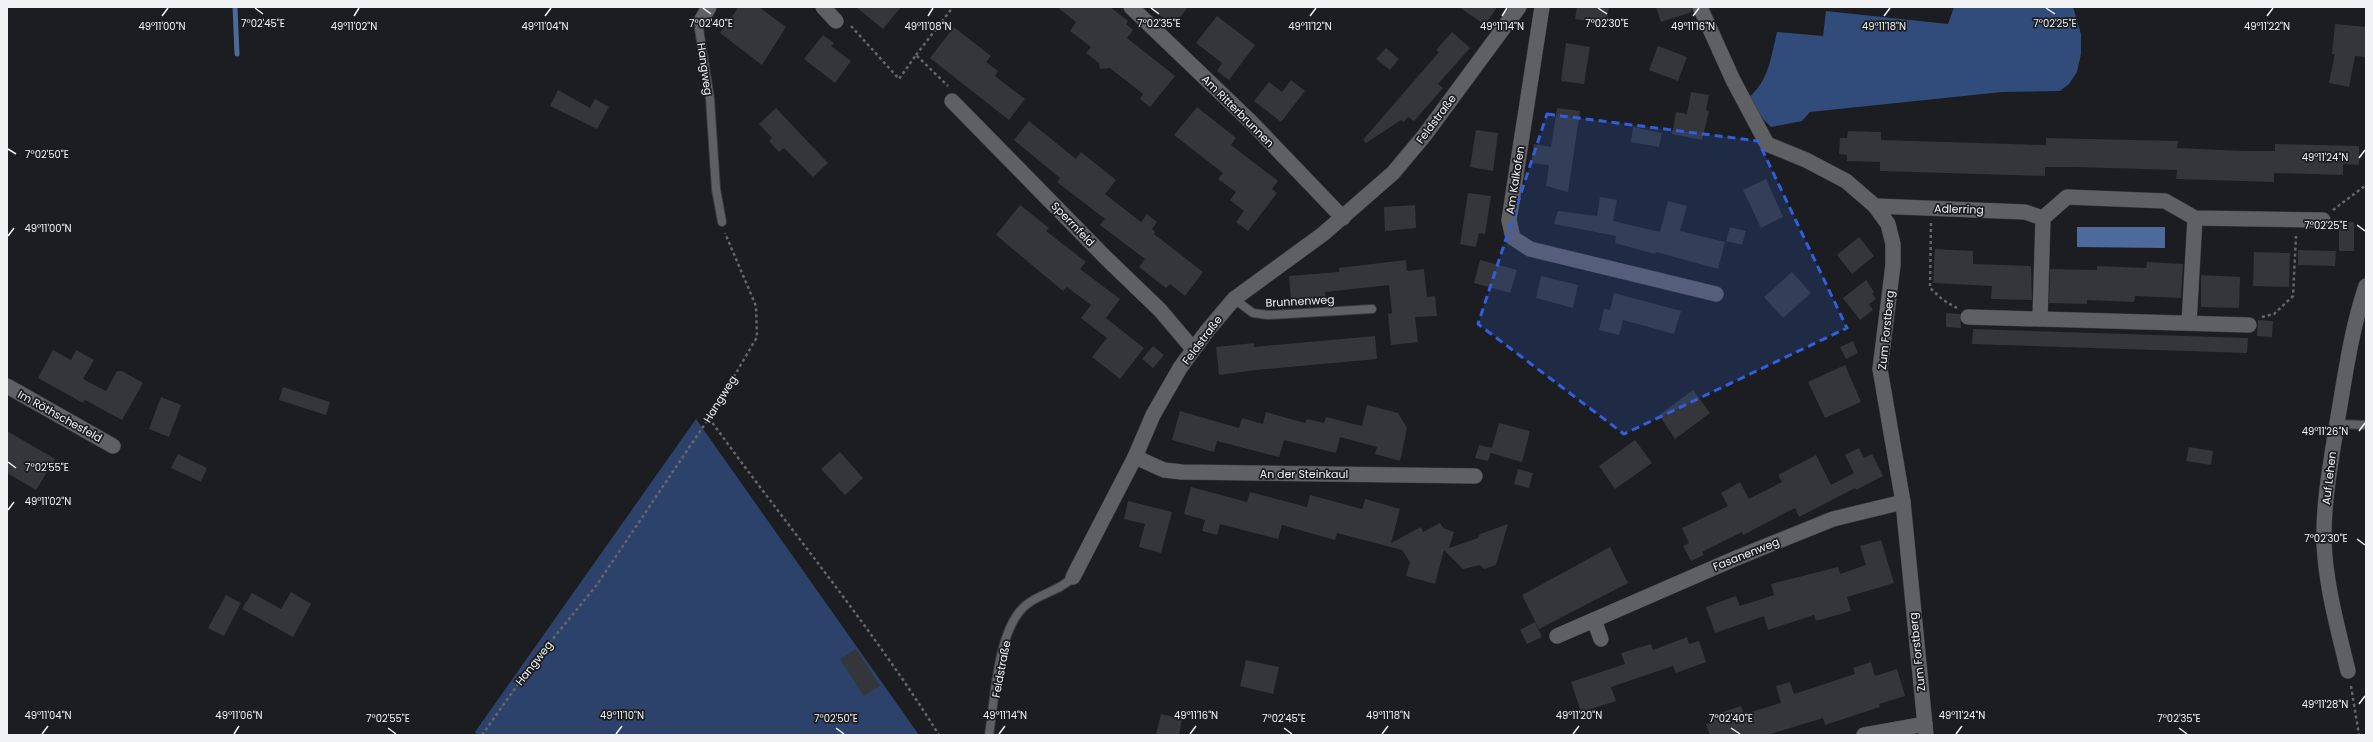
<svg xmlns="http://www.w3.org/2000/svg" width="2373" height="742" font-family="Poppins,sans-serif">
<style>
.green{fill:#2c426b}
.forest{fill:#314b7a}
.water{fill:#4e6a9c}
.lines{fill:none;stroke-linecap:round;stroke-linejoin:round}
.stream{stroke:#4e6a9c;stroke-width:5}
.building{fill:#343639}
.service-casing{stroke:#393b3d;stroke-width:10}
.minor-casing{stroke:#393b3d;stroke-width:16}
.path{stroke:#646668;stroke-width:2.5;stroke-dasharray:3 3;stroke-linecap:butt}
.service{stroke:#5e6063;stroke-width:8}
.minor{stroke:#5e6063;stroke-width:15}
.marked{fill:#325edb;fill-opacity:0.2;stroke:#325edb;stroke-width:3;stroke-dasharray:8 5;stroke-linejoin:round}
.ticks{fill:none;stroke:#f0f2f4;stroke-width:1.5}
.labels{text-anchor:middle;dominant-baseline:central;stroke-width:3.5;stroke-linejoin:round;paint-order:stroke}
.street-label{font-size:11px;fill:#f0f2f4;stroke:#1b1d20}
.ticks-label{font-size:10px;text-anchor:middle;fill:#f0f2f4;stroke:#1b1d20;stroke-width:3.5;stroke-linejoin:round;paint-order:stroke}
</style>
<rect width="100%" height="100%" fill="#1b1d20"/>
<path class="green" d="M 696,419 L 919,735 L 478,735 L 475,732 Z"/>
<path class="forest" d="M 1954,7 L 2073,7 L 2081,34 L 2081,54 L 2077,72 L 2069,84 L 2060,91 L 2002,92 L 1810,112 L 1802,121 L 1771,127 L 1763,119 L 1749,97 C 1769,81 1771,56 1777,32 L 1823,36 L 1826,11 L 1948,24 Z"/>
<path class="water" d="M 2077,227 L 2165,227 L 2165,248 L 2077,247 Z"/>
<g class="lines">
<path class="stream" d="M 235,7 L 237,54"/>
</g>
<g class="building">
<path d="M 737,7 L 759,7 L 786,27 L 762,65 L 720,33 L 736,11 Z"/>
<path d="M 856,7 L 901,7 L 883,29 Z"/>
<path d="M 1057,7 L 1110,7 L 1128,21 L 1126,24 L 1133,30 L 1127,38 L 1175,76 L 1150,107 L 1140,99 L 1143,94 L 1110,68 L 1100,69 L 1099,63 L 1086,53 L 1091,47 L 1070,31 L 1076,22 Z"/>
<path d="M 1150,7 L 1188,7 L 1173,26 Z"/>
<path d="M 1459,7 L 1497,7 L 1485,25 Z"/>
<path d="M 1577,7 L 1609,7 L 1606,24 L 1575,19 Z"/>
<path d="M 1656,7 L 1691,7 L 1692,12 L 1661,22 Z"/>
<path d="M 1217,16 L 1255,45 L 1229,80 L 1217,71 L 1222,63 L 1196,43 Z"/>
<path d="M 2335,24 L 2366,27 L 2366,57 L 2355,56 L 2349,87 L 2329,83 L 2335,54 L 2332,54 Z"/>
<path d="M 954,27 L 991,56 L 986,62 L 998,71 L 995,76 L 1025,99 L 1009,120 L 930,58 Z"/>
<path d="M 1452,32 L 1470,48 L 1438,84 L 1443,88 L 1414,121 L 1408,117 L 1404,122 L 1401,120 L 1366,143 L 1363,140 L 1439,52 L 1436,50 Z"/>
<path d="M 823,35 L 834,43 L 831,46 L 851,61 L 835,83 L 804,59 Z"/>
<path d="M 1566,43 L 1590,47 L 1584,84 L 1561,81 Z"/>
<path d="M 1658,46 L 1687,57 L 1678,81 L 1649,70 Z"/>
<path d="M 1386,48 L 1399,59 L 1390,70 L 1376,59 Z"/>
<path d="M 1291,80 L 1305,91 L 1281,122 L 1254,101 L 1269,82 L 1282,92 Z"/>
<path d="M 558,90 L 590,108 L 595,99 L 609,107 L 597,129 L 550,106 Z"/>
<path d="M 1691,92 L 1709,95 L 1706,110 L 1709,111 L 1702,140 L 1672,134 L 1676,112 L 1687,114 Z"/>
<path d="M 1197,107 L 1236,138 L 1231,145 L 1278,181 L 1272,189 L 1277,193 L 1248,231 L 1236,222 L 1244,211 L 1230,200 L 1236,192 L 1218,179 L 1223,173 L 1174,135 Z"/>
<path d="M 776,108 L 828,163 L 813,177 L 784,148 L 779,152 L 769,141 L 772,138 L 759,124 Z"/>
<path d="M 1557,108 L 1580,111 L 1568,192 L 1546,186 L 1549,165 L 1531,163 L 1534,144 L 1551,147 Z"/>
<path d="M 1029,121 L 1076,159 L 1081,152 L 1116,180 L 1105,194 L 1141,222 L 1147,214 L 1157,222 L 1152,229 L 1155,232 L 1154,234 L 1203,272 L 1185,296 L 1170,284 L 1166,288 L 1139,267 L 1145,259 L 1100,225 L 1105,219 L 1057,182 L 1060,178 L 1014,140 Z"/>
<path d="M 1633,127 L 1662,133 L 1659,147 L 1631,142 Z"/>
<path d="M 1476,130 L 1498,133 L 1493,171 L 1470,167 Z"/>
<path d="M 1848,131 L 1881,132 L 1881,140 L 2046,145 L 2046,138 L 2178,141 L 2177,148 L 2244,151 L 2275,151 L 2275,144 L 2359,146 L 2359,165 L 2343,164 L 2343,175 L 2274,173 L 2274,182 L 2176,179 L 2177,170 L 2075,167 L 2045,167 L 2045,176 L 1880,171 L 1880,162 L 1847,161 L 1847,155 L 1839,154 L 1840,138 L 1847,138 Z"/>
<path d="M 1766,179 L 1783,217 L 1761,228 L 1743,190 Z"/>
<path d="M 1468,193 L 1491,196 L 1485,234 L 1479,233 L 1476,247 L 1460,244 Z"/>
<path d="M 1600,197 L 1617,200 L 1613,221 L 1660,232 L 1668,201 L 1687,206 L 1680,231 L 1725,242 L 1718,269 L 1656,252 L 1655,254 L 1615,243 L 1616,236 L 1554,224 L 1558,211 L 1597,216 Z"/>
<path d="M 1020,205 L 1049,228 L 1046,231 L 1086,262 L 1080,269 L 1120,299 L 1106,318 L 1144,348 L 1120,379 L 1092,357 L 1107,338 L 1081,318 L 1091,305 L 1067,287 L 1063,291 L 996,235 Z"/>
<path d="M 1415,205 L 1416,228 L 1385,231 L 1384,207 Z"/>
<path d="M 2339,221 L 2354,222 L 2354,251 L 2339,251 Z"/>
<path d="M 1730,227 L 1746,231 L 1742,245 L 1726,241 Z"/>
<path d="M 1859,237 L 1874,256 L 1852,274 L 1837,255 Z"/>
<path d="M 1935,249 L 1973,251 L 1973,264 L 2031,266 L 2032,300 L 1991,299 L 1992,286 L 1933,283 Z"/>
<path d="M 2298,250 L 2336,251 L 2335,266 L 2298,265 Z"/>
<path d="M 2254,252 L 2290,253 L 2289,287 L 2253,286 Z"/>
<path d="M 1406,260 L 1407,271 L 1424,269 L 1427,297 L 1435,296 L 1437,316 L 1415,317 L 1418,342 L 1391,345 L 1388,314 L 1392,313 L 1389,285 L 1325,292 L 1326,298 L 1291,301 L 1289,276 L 1339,272 L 1339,268 Z"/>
<path d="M 1480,260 L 1517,270 L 1510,293 L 1474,283 Z"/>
<path d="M 2147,262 L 2183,264 L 2181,298 L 2135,296 L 2134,302 L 2087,300 L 2087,304 L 2049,303 L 2050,269 L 2097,270 L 2097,266 L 2146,268 Z"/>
<path d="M 1792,272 L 1811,293 L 1783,318 L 1764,297 Z"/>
<path d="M 2201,275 L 2240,277 L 2239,308 L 2201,307 Z"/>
<path d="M 1541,276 L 1578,285 L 1573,308 L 1536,298 Z"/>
<path d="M 1866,280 L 1874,292 L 1872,294 L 1876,299 L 1869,304 L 1873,310 L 1860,320 L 1843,298 Z"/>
<path d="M 1614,293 L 1681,311 L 1674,334 L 1623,320 L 1619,335 L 1599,330 L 1604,309 L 1610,310 Z"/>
<path d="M 1946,313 L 1960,314 L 1961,328 L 1946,327 Z"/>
<path d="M 2258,320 L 2273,321 L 2272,337 L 2257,336 Z"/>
<path d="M 1973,329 L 2248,338 L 2247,353 L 1972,344 Z"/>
<path d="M 1375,336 L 1377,359 L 1256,370 L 1219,375 L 1216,347 L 1254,343 L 1254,347 Z"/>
<path d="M 1853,341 L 1858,353 L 1846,359 L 1840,347 Z"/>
<path d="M 1153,346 L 1164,355 L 1153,368 L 1142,359 Z"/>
<path d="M 53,350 L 71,360 L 76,350 L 94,360 L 83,379 L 106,391 L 117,371 L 122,371 L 143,383 L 122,420 L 85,400 L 83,403 L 38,378 Z"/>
<path d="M 1845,365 L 1861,402 L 1825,418 L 1808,382 Z"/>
<path d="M 283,387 L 330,402 L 326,415 L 279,400 Z"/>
<path d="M 1693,390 L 1710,413 L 1675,439 L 1659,415 Z"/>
<path d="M 161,397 L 181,405 L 169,437 L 149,429 Z"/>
<path d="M 1367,405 L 1398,413 L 1407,428 L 1400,461 L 1375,454 L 1377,447 L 1340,437 L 1336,453 L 1284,440 L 1279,457 L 1217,441 L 1214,452 L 1172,440 L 1180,411 L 1239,428 L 1242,418 L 1263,424 L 1266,412 L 1305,423 L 1307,419 L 1324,423 L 1326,417 L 1362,426 Z"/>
<path d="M 1499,423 L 1530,431 L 1522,462 L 1491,453 L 1488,461 L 1475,458 L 1479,445 L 1492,448 Z"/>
<path d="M 7,431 L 55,459 L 36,490 L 7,473 Z"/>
<path d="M 1635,440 L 1652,463 L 1615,489 L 1599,466 Z"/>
<path d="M 2189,447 L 2213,451 L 2211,465 L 2186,461 Z"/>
<path d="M 1859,448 L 1864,458 L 1872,454 L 1883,476 L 1856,490 L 1855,488 L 1799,517 L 1795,508 L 1743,535 L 1742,532 L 1702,552 L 1704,555 L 1691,561 L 1683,546 L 1689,543 L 1682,528 L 1728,506 L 1721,493 L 1740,482 L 1749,499 L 1782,482 L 1778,475 L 1816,455 L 1831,485 L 1854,473 L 1845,455 Z"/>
<path d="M 840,452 L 863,478 L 845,495 L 821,469 Z"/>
<path d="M 178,454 L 207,468 L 201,482 L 171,468 Z"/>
<path d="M 1518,469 L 1533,473 L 1529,488 L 1514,484 Z"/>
<path d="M 1191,487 L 1247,502 L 1250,492 L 1307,507 L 1310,495 L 1362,509 L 1365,499 L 1400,509 L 1391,543 L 1421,527 L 1423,532 L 1440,523 L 1443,528 L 1454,532 L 1449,548 L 1478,538 L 1480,534 L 1508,524 L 1496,565 L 1484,569 L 1480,565 L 1463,569 L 1444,550 L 1435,584 L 1406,576 L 1410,562 L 1402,550 L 1337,533 L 1335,540 L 1282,525 L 1278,539 L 1220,524 L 1217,535 L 1202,531 L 1205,520 L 1184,514 Z"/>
<path d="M 1128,501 L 1172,512 L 1161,553 L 1139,547 L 1145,524 L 1124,519 Z"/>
<path d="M 1881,540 L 1894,583 L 1847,597 L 1851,611 L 1816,621 L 1814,615 L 1768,630 L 1764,616 L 1715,633 L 1706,607 L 1736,596 L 1740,606 L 1774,595 L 1771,584 L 1838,567 L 1840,574 L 1866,565 L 1860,546 Z"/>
<path d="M 1610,547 L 1628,583 L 1539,629 L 1522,595 Z"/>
<path d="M 291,592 L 311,604 L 293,637 L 242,609 L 252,593 L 281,609 Z"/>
<path d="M 226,595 L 241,603 L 224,636 L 208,628 Z"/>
<path d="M 1535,622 L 1542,637 L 1527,644 L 1520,630 Z"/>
<path d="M 1687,637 L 1689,644 L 1699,641 L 1706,662 L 1676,673 L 1673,666 L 1611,687 L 1616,701 L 1581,712 L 1571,682 L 1625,664 L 1621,653 L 1651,644 L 1653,650 Z"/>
<path d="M 856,649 L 880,686 L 864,696 L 840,659 Z"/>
<path d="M 1246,660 L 1279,667 L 1273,694 L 1240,686 Z"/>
<path d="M 1871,662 L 1875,676 L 1897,669 L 1905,696 L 1879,704 L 1880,707 L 1825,725 L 1823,718 L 1767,735 L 1710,735 L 1706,724 L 1714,722 L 1712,716 L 1741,706 L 1744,714 L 1781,703 L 1776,686 L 1790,682 L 1794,694 L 1855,674 L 1853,668 Z"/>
<path d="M 1161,714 L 1182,719 L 1179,735 L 1156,735 Z"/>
</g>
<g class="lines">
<defs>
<g id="service">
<path d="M 701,21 L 699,29 L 710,99 L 716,189 L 722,222"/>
<path d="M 1234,299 L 1253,313 L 1268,315 L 1372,309"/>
<path d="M 2337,424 L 2366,425"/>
<path d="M 989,735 C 995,699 997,629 1026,605 C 1041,593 1060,591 1073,577"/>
</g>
<g id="minor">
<path d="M 823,7 L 836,21"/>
<path d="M 1131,7 L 1251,122 L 1343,218"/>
<path d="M 1542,7 L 1509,220 L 1513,238 L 1530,249 L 1716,294"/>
<path d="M 1700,7 L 1733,80 L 1767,144 L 1806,160 L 1846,181 L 1875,206 L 1888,224 L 1893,244 L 1893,265 L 1880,369 L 1903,502 L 1926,735"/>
<path d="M 701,21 L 709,7"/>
<path d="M 952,101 L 1106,258 L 1160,310 L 1193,349"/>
<path d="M 1875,206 L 2025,212 L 2043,218 L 2067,197 L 2165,201 L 2195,218 L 2323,220"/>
<path d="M 1968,317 L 2249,325"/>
<path d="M 2040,319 L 2043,218"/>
<path d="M 2189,323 L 2195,218"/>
<path d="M 7,386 L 113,446"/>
<path d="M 1135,457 L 1164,470 L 1182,472 L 1475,476"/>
<path d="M 1073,577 L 1135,457 L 1153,415 L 1180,368 L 1207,331 L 1234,299 L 1323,234 L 1393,173 L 1424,136 L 1519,7"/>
<path d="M 1594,620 L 1601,639"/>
<path d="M 1557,636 L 1734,559 L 1833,519 L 1903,502"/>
<path d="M 2348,671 C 2338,629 2326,587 2324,543 C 2323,502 2331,462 2337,423 C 2345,377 2351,330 2366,286"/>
<path d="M 1864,735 L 1925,724"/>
</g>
</defs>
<use href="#service" class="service-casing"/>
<use href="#minor" class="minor-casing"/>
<g class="path">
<path d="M 851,26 L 899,79 L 916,55 L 948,86"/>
<path d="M 916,55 L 953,7"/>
<path d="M 2333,210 L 2366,185"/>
<path d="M 1931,223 L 1930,288 L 1943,300 L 1957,308"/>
<path d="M 2262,317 L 2274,314 L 2293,296 L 2296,236"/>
<path d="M 709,418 C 785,524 870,624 939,735"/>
<path d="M 2351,686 L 2359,735"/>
<path d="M 482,735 L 533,663 L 596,586 L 715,409 L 757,337 L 756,306 L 725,233"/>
</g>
<use href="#service" class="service"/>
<use href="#minor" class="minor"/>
</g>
<path class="marked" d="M 1547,114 L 1758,141 L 1847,328 L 1624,434 L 1478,324 Z"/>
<path class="ticks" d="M 255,8 L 263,14M 703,8 L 711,14M 1151,8 L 1159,14M 1598,8 L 1607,14M 2046,8 L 2055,14M 162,16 L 168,8M 354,16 L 359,8M 545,16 L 551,8M 928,16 L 933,8M 1310,16 L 1316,8M 1502,16 L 1507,8M 1693,16 L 1699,8M 1884,16 L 1890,8M 2267,16 L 2273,8M 8,149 L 16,154M 2359,158 L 2365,150M 2357,225 L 2365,231M 8,236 L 14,228M 2359,431 L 2365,423M 8,462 L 16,468M 8,510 L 14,502M 2357,539 L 2365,545M 2359,704 L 2365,696M 388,728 L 396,734M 836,728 L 844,734M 1284,728 L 1292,734M 1731,728 L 1740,734M 2179,728 L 2187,734M 42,734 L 48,726M 234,734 L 239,726M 616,734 L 622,726M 999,734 L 1005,726M 1190,734 L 1196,726M 1382,734 L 1388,726M 1573,734 L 1579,726M 1956,734 L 1962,726"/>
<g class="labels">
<g class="street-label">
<text transform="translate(705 69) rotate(82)">Hangweg</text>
<text transform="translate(1238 111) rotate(45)">Am Ritterbrunnen</text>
<text transform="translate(1436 119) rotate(-53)">Feldstraße</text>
<text transform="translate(1515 180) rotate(-81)">Am Kalkofen</text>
<text transform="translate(1959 209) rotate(2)">Adlerring</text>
<text transform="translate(1073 224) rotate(46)">Sperrnfeld</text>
<text transform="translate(1300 301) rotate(-3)">Brunnenweg</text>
<text transform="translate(1886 330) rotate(-84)">Zum Forstberg</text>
<text transform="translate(1202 340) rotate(-53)">Feldstraße</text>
<text transform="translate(720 399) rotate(-58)">Hangweg</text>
<text transform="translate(60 416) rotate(29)">Im Röthschesfeld</text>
<text x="1304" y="474">An der Steinkaul</text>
<text transform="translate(2329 478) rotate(-83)">Auf Lehen</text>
<text transform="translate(1746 554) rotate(-22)">Fasanenweg</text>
<text transform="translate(1917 652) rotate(-96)">Zum Forstberg</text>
<text transform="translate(534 663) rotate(-52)">Hangweg</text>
<text transform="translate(1001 669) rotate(-79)">Feldstraße</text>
</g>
</g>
<g class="ticks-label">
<text x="263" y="27">7°02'45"E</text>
<text x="711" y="27">7°02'40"E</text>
<text x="1159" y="27">7°02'35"E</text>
<text x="1607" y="27">7°02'30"E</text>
<text x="2055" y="27">7°02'25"E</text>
<text x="162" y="30">49°11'00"N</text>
<text x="354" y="30">49°11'02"N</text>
<text x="545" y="30">49°11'04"N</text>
<text x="928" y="30">49°11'08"N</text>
<text x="1310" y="30">49°11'12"N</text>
<text x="1502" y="30">49°11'14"N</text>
<text x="1693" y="30">49°11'16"N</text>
<text x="1884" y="30">49°11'18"N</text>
<text x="2267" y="30">49°11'22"N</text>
<text x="47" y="158">7°02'50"E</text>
<text x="2325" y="161">49°11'24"N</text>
<text x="2326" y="229">7°02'25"E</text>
<text x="48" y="232">49°11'00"N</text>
<text x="2325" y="435">49°11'26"N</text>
<text x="47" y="471">7°02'55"E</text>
<text x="48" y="505">49°11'02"N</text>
<text x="2326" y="542">7°02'30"E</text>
<text x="2325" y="708">49°11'28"N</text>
<text x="48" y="719">49°11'04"N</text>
<text x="239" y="719">49°11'06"N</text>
<text x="622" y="719">49°11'10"N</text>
<text x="1005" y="719">49°11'14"N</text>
<text x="1196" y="719">49°11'16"N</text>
<text x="1388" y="719">49°11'18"N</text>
<text x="1579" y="719">49°11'20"N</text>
<text x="1962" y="719">49°11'24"N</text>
<text x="388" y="722">7°02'55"E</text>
<text x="836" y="722">7°02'50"E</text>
<text x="1284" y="722">7°02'45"E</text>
<text x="1731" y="722">7°02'40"E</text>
<text x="2179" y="722">7°02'35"E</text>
</g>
<rect width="2373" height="742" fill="none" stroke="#f0f2f4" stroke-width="16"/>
</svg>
